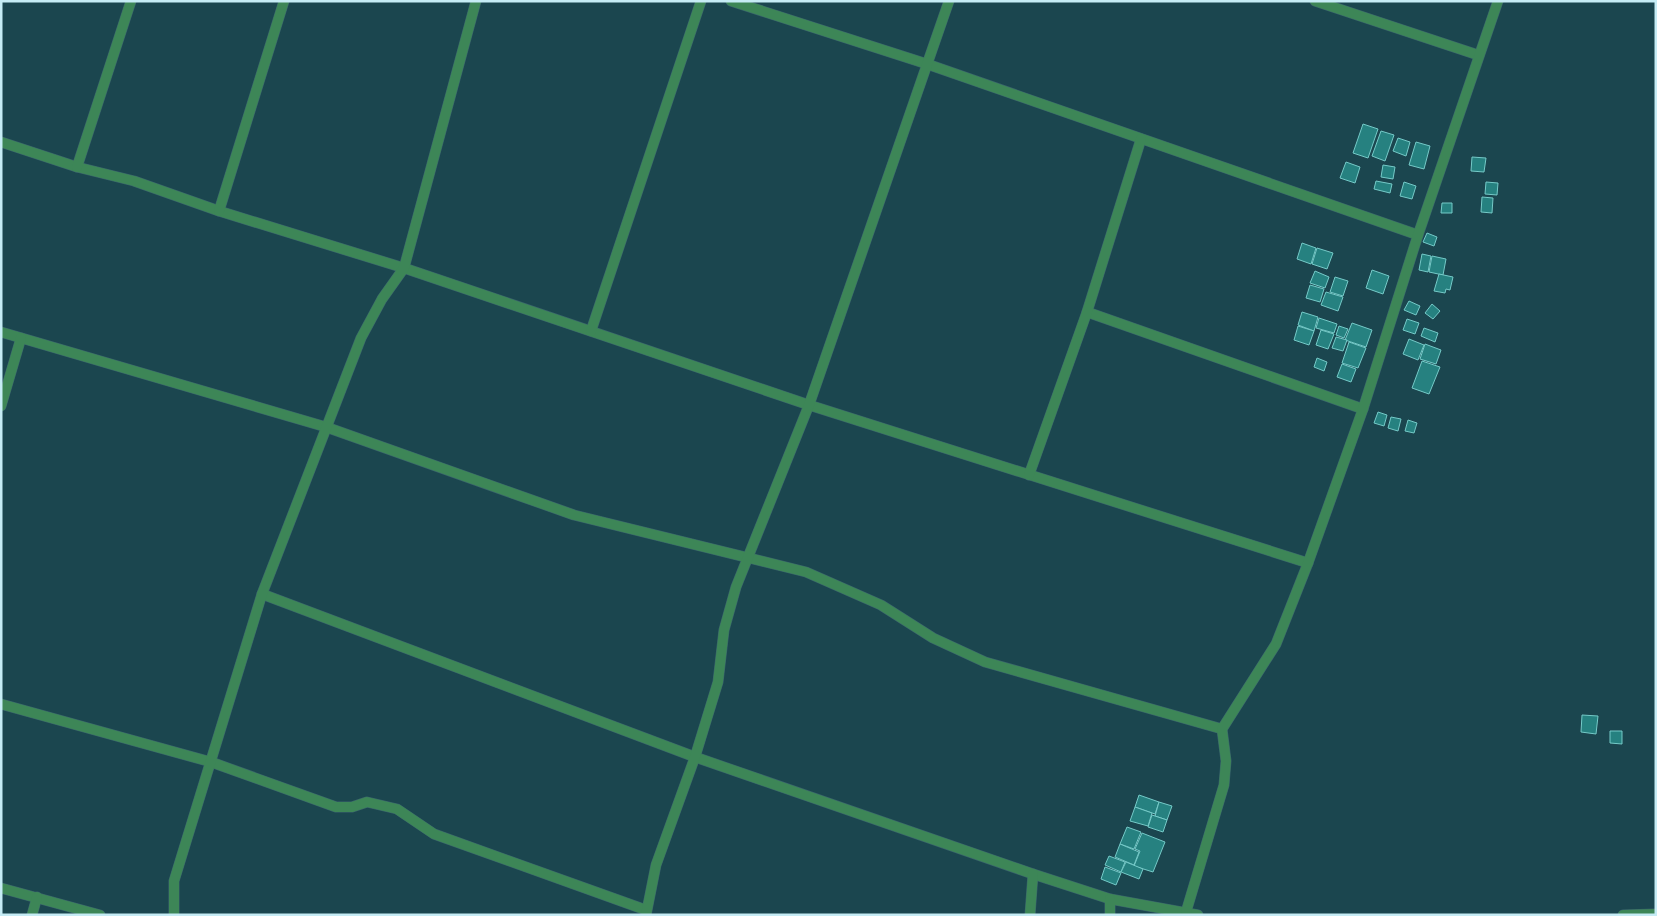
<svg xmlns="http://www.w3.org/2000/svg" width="1657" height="916" font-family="Karla,sans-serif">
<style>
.building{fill:#268180;stroke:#75cac8}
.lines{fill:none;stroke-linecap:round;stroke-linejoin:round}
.minor-casing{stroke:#3a646d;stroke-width:11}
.minor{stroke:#3d8657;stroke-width:10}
</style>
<rect width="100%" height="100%" fill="#1b464f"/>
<g class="building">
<path d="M 1363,124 L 1378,129 L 1368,158 L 1353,153 Z"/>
<path d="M 1381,131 L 1394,135 L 1385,161 L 1372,156 Z"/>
<path d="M 1398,138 L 1410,142 L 1406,156 L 1393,151 Z"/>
<path d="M 1416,142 L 1430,146 L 1424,169 L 1409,165 Z"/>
<path d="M 1472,157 L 1486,158 L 1484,172 L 1471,171 Z"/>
<path d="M 1346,162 L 1360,167 L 1355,183 L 1340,178 Z"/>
<path d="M 1383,165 L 1395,167 L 1393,179 L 1381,177 Z"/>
<path d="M 1376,181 L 1392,184 L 1390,193 L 1374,189 Z"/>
<path d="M 1404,182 L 1416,186 L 1412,199 L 1400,196 Z"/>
<path d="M 1486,182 L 1498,183 L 1497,195 L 1485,194 Z"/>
<path d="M 1482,197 L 1493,198 L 1492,213 L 1481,212 Z"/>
<path d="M 1442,203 L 1452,203 L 1452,213 L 1441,213 Z"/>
<path d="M 1427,233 L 1437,237 L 1434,246 L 1423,242 Z"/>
<path d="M 1302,243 L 1316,248 L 1311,264 L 1297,259 Z"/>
<path d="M 1317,248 L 1333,253 L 1327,269 L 1312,264 Z"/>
<path d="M 1422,254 L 1431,256 L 1428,272 L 1419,270 Z"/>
<path d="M 1432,256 L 1446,259 L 1443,275 L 1429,272 Z"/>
<path d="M 1372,270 L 1389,276 L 1383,294 L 1366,288 Z"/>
<path d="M 1315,271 L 1329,277 L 1325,288 L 1310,283 Z"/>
<path d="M 1439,274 L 1453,277 L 1450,290 L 1446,289 L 1445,293 L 1434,291 Z"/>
<path d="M 1335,277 L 1348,281 L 1343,296 L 1330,292 Z"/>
<path d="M 1310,285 L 1324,289 L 1320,302 L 1306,298 Z"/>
<path d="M 1326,292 L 1343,297 L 1338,311 L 1321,305 Z"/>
<path d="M 1409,301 L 1420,306 L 1416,315 L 1404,310 Z"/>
<path d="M 1432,304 L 1440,311 L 1433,319 L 1425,313 Z"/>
<path d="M 1302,312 L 1318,317 L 1314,331 L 1298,325 Z"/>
<path d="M 1319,318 L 1337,324 L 1334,333 L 1316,328 Z"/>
<path d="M 1407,319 L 1419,323 L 1415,334 L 1403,330 Z"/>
<path d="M 1352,323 L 1372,330 L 1366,347 L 1345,340 Z"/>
<path d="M 1298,326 L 1314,331 L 1309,345 L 1294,340 Z"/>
<path d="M 1339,326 L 1348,329 L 1344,338 L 1336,335 Z"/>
<path d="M 1424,328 L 1438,333 L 1435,342 L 1421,336 Z"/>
<path d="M 1321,330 L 1334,334 L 1328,349 L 1316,345 Z"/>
<path d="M 1336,337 L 1347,340 L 1343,351 L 1332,348 Z"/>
<path d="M 1409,339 L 1424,345 L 1418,360 L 1403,354 Z"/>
<path d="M 1349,342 L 1366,348 L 1358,368 L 1342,363 Z"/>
<path d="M 1425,344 L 1441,350 L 1436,364 L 1420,359 Z"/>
<path d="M 1317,358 L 1327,362 L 1324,371 L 1314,367 Z"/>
<path d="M 1422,361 L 1440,367 L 1429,394 L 1412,388 Z"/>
<path d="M 1342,364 L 1356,369 L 1351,382 L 1337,377 Z"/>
<path d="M 1378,412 L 1387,415 L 1384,426 L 1374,423 Z"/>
<path d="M 1391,417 L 1401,419 L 1398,431 L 1388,428 Z"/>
<path d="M 1408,420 L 1417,423 L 1414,433 L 1405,431 Z"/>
<path d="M 1582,715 L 1598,716 L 1596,734 L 1581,732 Z"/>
<path d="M 1610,731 L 1622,731 L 1622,744 L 1610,743 Z"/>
<path d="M 1139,795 L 1159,802 L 1155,814 L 1135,807 Z"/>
<path d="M 1159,802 L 1172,806 L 1167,820 L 1155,816 Z"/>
<path d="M 1135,807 L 1152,813 L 1148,826 L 1130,821 Z"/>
<path d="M 1152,815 L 1167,820 L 1163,832 L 1148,827 Z"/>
<path d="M 1127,827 L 1141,832 L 1134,849 L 1120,844 Z"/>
<path d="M 1142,833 L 1165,842 L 1153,872 L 1134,866 L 1140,851 L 1135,849 Z"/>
<path d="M 1120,844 L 1139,852 L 1134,865 L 1115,857 Z"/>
<path d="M 1109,856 L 1125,862 L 1121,872 L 1105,865 Z"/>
<path d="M 1126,862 L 1143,869 L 1139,879 L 1121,872 Z"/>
<path d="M 1105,867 L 1121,873 L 1116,885 L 1101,879 Z"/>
</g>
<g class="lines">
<defs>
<g id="minor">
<path d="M 731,1 L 927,64 L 1418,235"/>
<path d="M 1315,1 L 1478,55"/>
<path d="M 1,142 L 77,167 L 134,181 L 219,211 L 404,268 L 809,405 L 1308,563"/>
<path d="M 77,167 L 131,1"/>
<path d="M 219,211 L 284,1"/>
<path d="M 1087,312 L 1363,409"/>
<path d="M 591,331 L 701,1"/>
<path d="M 1,332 L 326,427 L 574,515 L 806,572 L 881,605 L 933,638 L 985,662 L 1222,729"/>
<path d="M 1,406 L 21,338"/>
<path d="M 1029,475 L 1087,312 L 1141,139"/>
<path d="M 262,594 L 695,757 L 1033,874 L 1110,899 L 1198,915"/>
<path d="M 1,704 L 211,762 L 336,807 L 352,807 L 367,802 L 397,809 L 434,834 L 646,910"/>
<path d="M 1,888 L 100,915"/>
<path d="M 1110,899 L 1110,915"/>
<path d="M 1186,912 L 1224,785 L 1226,761 L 1222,729 L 1276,644 L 1308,563 L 1363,409 L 1418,235 L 1498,1"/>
<path d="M 32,915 L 37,897"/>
<path d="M 174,915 L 174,881 L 262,594 L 361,338 L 382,299 L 404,268 L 476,1"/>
<path d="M 646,915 L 656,865 L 695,757 L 718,682 L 724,630 L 736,587 L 809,405 L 949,1"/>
<path d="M 1030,915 L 1033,874"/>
<path d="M 1623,915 L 1656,914"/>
</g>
</defs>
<use href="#minor" class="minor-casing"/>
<use href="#minor" class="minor"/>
</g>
<rect width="1657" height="916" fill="none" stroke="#c6ecf5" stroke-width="5"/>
</svg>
